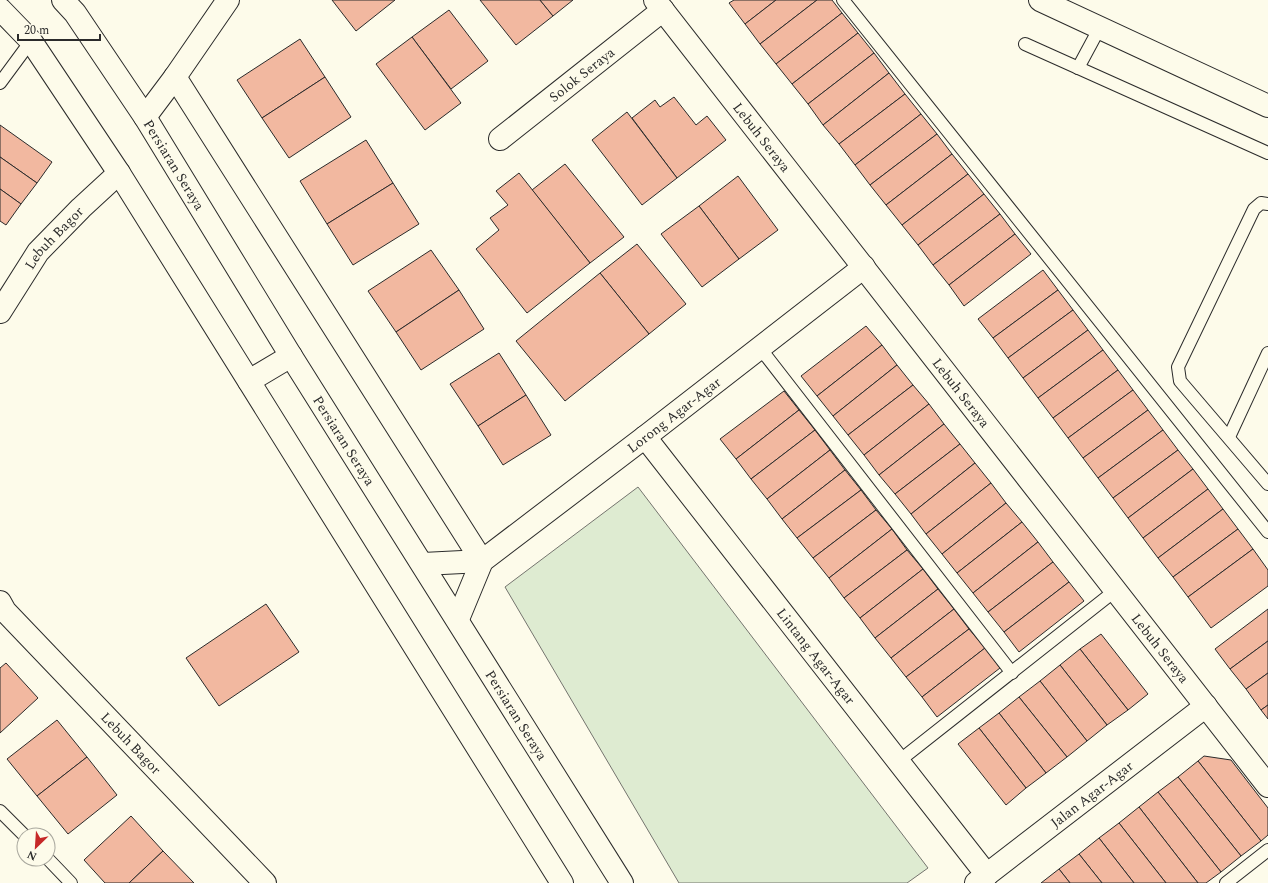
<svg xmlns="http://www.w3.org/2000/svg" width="1268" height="883" font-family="Spectral,serif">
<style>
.green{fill:#deebd1;stroke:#74746e}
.building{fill:#f2b8a0;stroke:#2b2b2b}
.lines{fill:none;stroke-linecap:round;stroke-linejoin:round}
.service-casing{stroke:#2b2b2b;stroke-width:14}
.minor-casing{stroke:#2b2b2b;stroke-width:24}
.secondary-casing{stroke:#2b2b2b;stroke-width:24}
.service{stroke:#fdfbea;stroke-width:12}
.minor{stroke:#fdfbea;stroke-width:22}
.secondary{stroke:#fdfbea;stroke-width:22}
.labels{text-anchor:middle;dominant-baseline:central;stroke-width:3;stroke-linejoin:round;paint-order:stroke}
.street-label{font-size:14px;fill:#2b2b2b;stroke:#fdfbea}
</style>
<rect width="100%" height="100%" fill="#fdfbea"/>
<path class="green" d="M 638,487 L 928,868 L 907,883 L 679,883 L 505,587 Z"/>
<g class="building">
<path d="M 332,0 L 395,0 L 356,31 Z"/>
<path d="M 480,0 L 540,0 L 553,16 L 516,45 Z"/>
<path d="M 540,0 L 573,0 L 553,16 Z"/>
<path d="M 734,0 L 776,0 L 745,24 L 729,3 Z"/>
<path d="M 776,0 L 817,0 L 760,44 L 745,24 Z"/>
<path d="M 817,0 L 832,0 L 842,13 L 776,64 L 760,44 Z"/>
<path d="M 449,10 L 488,61 L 451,89 L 412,37 Z"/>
<path d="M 842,13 L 858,33 L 792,84 L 776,64 Z"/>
<path d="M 858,33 L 874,53 L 808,104 L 792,84 Z"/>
<path d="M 412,37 L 461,103 L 425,130 L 376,64 Z"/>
<path d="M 300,39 L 325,77 L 262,118 L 237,80 Z"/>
<path d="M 874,53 L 889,73 L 823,125 L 808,104 Z"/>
<path d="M 889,73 L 905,94 L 839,144 L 823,125 Z"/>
<path d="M 325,77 L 351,117 L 289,158 L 262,118 Z"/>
<path d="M 905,94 L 921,114 L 855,165 L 839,144 Z"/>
<path d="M 674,97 L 696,125 L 707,116 L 726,140 L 677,178 L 632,118 L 655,100 L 660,107 Z"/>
<path d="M 627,112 L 677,178 L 642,205 L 592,140 Z"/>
<path d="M 921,114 L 937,134 L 870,185 L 855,165 Z"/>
<path d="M 0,125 L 52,162 L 37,183 L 0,157 Z"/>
<path d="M 937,134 L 952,154 L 886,205 L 870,185 Z"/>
<path d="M 366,140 L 393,183 L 327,224 L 300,181 Z"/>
<path d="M 952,154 L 968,174 L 902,225 L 886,205 Z"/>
<path d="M 0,157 L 37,183 L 21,204 L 0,189 Z"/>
<path d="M 565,164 L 624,237 L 590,263 L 532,190 Z"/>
<path d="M 519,173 L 590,263 L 527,313 L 476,249 L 499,230 L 490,218 L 508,205 L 496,191 Z"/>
<path d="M 968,174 L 984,194 L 918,245 L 902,225 Z"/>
<path d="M 738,176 L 778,230 L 739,259 L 699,206 Z"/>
<path d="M 393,183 L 419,224 L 353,265 L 327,224 Z"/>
<path d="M 0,189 L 21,204 L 6,225 L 0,221 Z"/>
<path d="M 984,194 L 1000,214 L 933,265 L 918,245 Z"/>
<path d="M 699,206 L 739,259 L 702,287 L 661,234 Z"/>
<path d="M 1000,214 L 1015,234 L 949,285 L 933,265 Z"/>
<path d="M 1015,234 L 1031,254 L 964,306 L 949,285 Z"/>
<path d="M 637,244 L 686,304 L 649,334 L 600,273 Z"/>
<path d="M 431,250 L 459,290 L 396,332 L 368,291 Z"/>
<path d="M 1043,270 L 1058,290 L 993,338 L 978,319 Z"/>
<path d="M 600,273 L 649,334 L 565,401 L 516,341 Z"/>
<path d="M 459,290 L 484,329 L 421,370 L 396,332 Z"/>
<path d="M 1058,290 L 1073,310 L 1008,358 L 993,338 Z"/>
<path d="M 1073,310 L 1088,330 L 1023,378 L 1008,358 Z"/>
<path d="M 866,326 L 882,345 L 817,396 L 801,376 Z"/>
<path d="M 1088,330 L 1103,350 L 1038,398 L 1023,378 Z"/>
<path d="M 882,345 L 897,365 L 833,416 L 817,396 Z"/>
<path d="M 1103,350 L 1118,370 L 1053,418 L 1038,398 Z"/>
<path d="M 499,353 L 526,395 L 478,426 L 450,384 Z"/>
<path d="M 897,365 L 913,385 L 848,435 L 833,416 Z"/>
<path d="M 1118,370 L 1133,390 L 1068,438 L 1053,418 Z"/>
<path d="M 913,385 L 929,404 L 864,455 L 848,435 Z"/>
<path d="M 1133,390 L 1148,410 L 1083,458 L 1068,438 Z"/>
<path d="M 784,391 L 799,410 L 736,459 L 720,439 Z"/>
<path d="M 526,395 L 551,435 L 503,465 L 478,426 Z"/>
<path d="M 929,404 L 944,424 L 879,475 L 864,455 Z"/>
<path d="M 799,410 L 815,430 L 751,479 L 736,459 Z"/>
<path d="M 1148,410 L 1163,430 L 1098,478 L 1083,458 Z"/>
<path d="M 944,424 L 960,444 L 895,494 L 879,475 Z"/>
<path d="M 815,430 L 830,450 L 767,499 L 751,479 Z"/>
<path d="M 1163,430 L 1178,450 L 1113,498 L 1098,478 Z"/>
<path d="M 960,444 L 975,463 L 911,514 L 895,494 Z"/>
<path d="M 830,450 L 845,470 L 782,519 L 767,499 Z"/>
<path d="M 1178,450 L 1193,469 L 1128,518 L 1113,498 Z"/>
<path d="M 975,463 L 991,483 L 926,534 L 911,514 Z"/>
<path d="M 1193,469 L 1208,489 L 1143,538 L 1128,518 Z"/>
<path d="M 845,470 L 861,490 L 797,538 L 782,519 Z"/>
<path d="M 991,483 L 1006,503 L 942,554 L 926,534 Z"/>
<path d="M 1208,489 L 1223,509 L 1158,558 L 1143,538 Z"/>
<path d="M 861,490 L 876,510 L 813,558 L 797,538 Z"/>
<path d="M 1006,503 L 1022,522 L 957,573 L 942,554 Z"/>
<path d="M 1223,509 L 1238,529 L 1173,577 L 1158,558 Z"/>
<path d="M 876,510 L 892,529 L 829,578 L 813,558 Z"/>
<path d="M 1022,522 L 1038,542 L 973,593 L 957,573 Z"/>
<path d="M 892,529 L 907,550 L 844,598 L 829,578 Z"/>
<path d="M 1238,529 L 1253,549 L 1188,597 L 1173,577 Z"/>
<path d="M 1038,542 L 1053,562 L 988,612 L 973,593 Z"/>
<path d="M 1253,549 L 1268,570 L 1268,586 L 1211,628 L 1188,597 Z"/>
<path d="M 907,550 L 923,569 L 860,618 L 844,598 Z"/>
<path d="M 1053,562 L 1069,582 L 1004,632 L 988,612 Z"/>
<path d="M 923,569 L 938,589 L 875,638 L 860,618 Z"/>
<path d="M 1069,582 L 1084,601 L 1019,652 L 1004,632 Z"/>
<path d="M 938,589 L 954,609 L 891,658 L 875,638 Z"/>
<path d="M 266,604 L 299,652 L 219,706 L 186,658 Z"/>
<path d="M 954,609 L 969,629 L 906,677 L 891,658 Z"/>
<path d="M 1268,609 L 1268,641 L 1230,669 L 1215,649 Z"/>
<path d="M 969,629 L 985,648 L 922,697 L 906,677 Z"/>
<path d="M 1101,634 L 1148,694 L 1128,710 L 1080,649 Z"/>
<path d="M 1268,641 L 1268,673 L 1246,689 L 1230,669 Z"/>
<path d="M 985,648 L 1000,668 L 937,717 L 922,697 Z"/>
<path d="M 1080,649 L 1128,710 L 1107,725 L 1060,665 Z"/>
<path d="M 6,663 L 38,698 L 0,733 L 0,668 Z"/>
<path d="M 1060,665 L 1107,725 L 1087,741 L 1040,681 Z"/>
<path d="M 1268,673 L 1268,705 L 1261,710 L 1246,689 Z"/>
<path d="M 1040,681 L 1087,741 L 1067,757 L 1019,697 Z"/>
<path d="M 1019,697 L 1067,757 L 1046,773 L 999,713 Z"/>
<path d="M 1268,705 L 1268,719 L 1261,710 Z"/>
<path d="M 999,713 L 1046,773 L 1026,788 L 979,728 Z"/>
<path d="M 57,720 L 87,757 L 37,796 L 7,759 Z"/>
<path d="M 979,728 L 1026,788 L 1006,805 L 958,744 Z"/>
<path d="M 1204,756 L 1231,760 L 1268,808 L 1268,835 L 1261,841 L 1198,761 Z"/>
<path d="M 87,757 L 117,795 L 68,834 L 37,796 Z"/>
<path d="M 1198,761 L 1261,841 L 1241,856 L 1178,777 Z"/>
<path d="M 1178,777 L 1241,856 L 1221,872 L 1158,792 Z"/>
<path d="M 1158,792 L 1221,872 L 1206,883 L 1198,883 L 1139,807 Z"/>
<path d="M 1139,807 L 1198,883 L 1166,883 L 1119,823 Z"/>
<path d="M 131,816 L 163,851 L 129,883 L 105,883 L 84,860 Z"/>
<path d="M 1119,823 L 1166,883 L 1134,883 L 1099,838 Z"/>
<path d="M 1099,838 L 1134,883 L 1102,883 L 1079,854 Z"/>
<path d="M 163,851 L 194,883 L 129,883 Z"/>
<path d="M 1079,854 L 1102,883 L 1070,883 L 1059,869 Z"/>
<path d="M 1059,869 L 1070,883 L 1041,883 Z"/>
</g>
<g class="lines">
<defs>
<g id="service">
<path d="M 843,0 L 1268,532"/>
<path d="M 1025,44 L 1268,153"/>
<path d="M 1078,68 L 1099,29"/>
<path d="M 0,83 L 31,41"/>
<path d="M 1268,204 L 1261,203 L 1254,209 L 1178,367 L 1180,381 L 1268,484"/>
<path d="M 760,348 L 1012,673"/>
<path d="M 1229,437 L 1268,353"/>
<path d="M 899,761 L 1116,590"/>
<path d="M 0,811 L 24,835"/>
<path d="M 48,859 L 71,883"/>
<path d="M 1226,883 L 1268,850"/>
</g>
<g id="minor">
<path id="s1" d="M 655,0 L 1268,786"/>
<path d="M 1040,0 L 1268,106"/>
<path d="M 175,77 L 482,561"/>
<path d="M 145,117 L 175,77 L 228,0"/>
<path id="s2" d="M 500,139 L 663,10"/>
<path id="s3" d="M 0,312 L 38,252 L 81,208 L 119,173"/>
<path id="s4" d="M 645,437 L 987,875"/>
<path d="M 423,564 L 482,561"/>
<path id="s5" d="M 0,602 L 5,611 L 265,883"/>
<path id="s6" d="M 458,619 L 482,561 L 645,437 L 864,267"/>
<path id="s7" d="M 976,883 L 1206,706"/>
</g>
<g id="secondary">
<path id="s8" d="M 63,0 L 75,13 L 145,117 L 291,356 L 622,883"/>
<path d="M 0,9 L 31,41 L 119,173 L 562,883"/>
<path d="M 249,381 L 291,356"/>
</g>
</defs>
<use href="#service" class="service-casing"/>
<use href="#minor" class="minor-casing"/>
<use href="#secondary" class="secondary-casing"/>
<use href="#service" class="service"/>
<use href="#minor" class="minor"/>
<use href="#secondary" class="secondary"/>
</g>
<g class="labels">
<g class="street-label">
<text stroke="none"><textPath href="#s2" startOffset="104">Solok Seraya</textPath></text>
<text stroke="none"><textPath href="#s1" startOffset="174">Lebuh Seraya</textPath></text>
<text stroke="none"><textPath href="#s8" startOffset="199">Persiaran Seraya</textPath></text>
<text stroke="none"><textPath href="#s3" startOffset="92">Lebuh Bagor</textPath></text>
<text stroke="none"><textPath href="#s1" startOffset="498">Lebuh Seraya</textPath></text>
<text stroke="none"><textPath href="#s6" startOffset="304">Lorong Agar-Agar</textPath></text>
<text stroke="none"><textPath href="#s8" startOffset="523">Persiaran Seraya</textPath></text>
<text stroke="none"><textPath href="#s1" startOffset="822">Lebuh Seraya</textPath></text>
<text stroke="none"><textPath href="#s4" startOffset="278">Lintang Agar-Agar</textPath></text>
<text stroke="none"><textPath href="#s8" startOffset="847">Persiaran Seraya</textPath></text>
<text stroke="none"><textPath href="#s5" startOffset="193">Lebuh Bagor</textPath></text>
<text stroke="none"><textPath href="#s7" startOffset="146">Jalan Agar-Agar</textPath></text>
</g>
</g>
<g transform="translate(36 847) rotate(205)"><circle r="19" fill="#fdfbea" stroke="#a9a89e"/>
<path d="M0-3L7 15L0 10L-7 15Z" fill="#c62828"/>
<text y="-6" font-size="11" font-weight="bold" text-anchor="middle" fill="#2b2b2b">N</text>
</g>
<path d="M18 34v6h82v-6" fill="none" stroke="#2b2b2b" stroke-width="2"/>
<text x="24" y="34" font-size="12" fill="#2b2b2b" stroke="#fdfbea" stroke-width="3" paint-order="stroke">20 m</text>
</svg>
